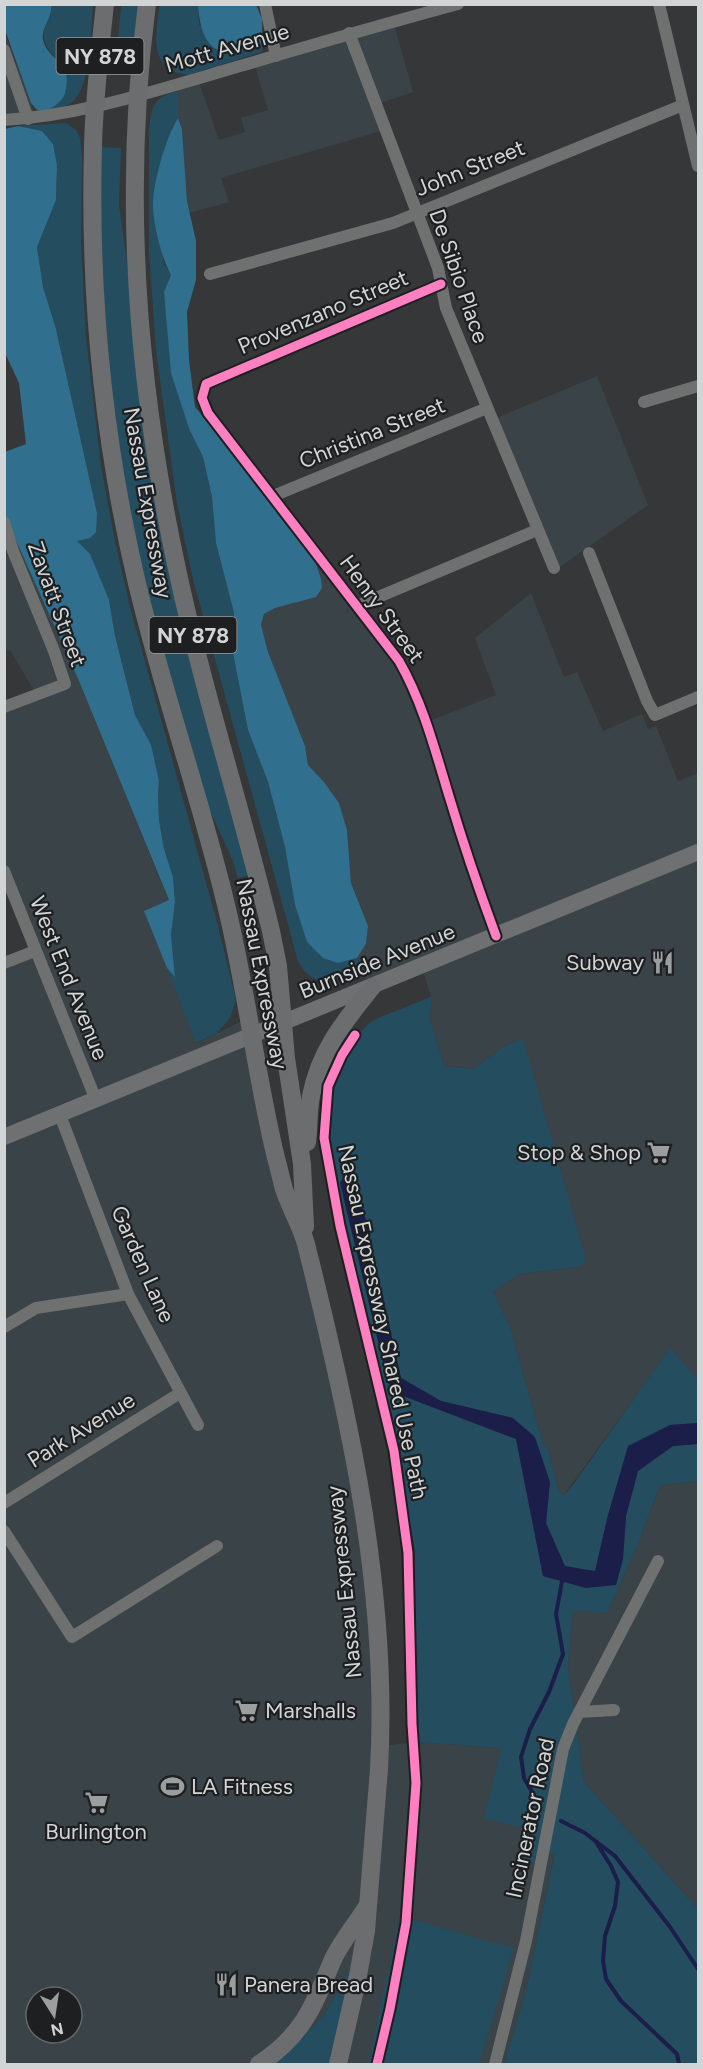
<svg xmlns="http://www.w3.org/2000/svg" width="703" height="2069" font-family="Figtree,sans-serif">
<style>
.built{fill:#3a4348;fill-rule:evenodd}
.green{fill:#254d60}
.forest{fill:#316f8e}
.water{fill:#1a1e49}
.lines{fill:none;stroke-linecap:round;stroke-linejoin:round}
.stream{stroke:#1a1e49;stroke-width:4}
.minor{stroke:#6f7070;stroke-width:12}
.major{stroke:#6f7071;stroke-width:16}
.highway{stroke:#6b6d6f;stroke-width:18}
.cycleway-casing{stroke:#1d1f20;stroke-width:13}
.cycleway{stroke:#ff80c0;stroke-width:9}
.labels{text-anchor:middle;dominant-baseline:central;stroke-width:4.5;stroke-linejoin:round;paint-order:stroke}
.shield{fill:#1d1f20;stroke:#9c9e9f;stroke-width:1.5}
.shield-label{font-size:21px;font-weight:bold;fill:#d2d5d6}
.street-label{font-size:22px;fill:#d2d5d6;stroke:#1d1f20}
.poi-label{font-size:22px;fill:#d2d5d6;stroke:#1d1f20;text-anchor:start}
</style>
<rect width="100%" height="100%" fill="#353739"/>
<g class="built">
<path d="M 394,24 L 413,92 L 372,106 L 381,131 L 221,178 L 229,202 L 190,213 L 187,201 L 182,129 L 178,118 L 178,85 L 198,79 L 219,140 L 245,132 L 241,118 L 268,110 L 254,63 Z"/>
<path d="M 4,30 L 31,103 L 35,116 L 5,120 Z"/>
<path d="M 597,376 L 648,505 L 560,567 L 496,418 Z"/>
<path d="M 5,516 L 79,681 L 169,901 L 145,910 L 197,1043 L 248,1018 L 305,1241 L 371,1573 L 380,1746 L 417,1742 L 502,1748 L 530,1829 L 525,1865 L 555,1851 L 526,1991 L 504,2064 L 333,2064 L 356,1960 L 324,2015 L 300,2040 L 269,2064 L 5,2064 L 4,965 L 41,950 L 5,863 L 5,709 L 37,696 L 10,650 L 5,651 ZM 36,1997 L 72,1997 L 72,2033 L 36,2033 Z"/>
<path d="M 314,558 L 419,692 L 429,721 L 496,695 L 475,638 L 531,593 L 564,677 L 577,672 L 603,731 L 642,714 L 648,729 L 656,726 L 678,781 L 698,773 L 698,1379 L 670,1349 L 564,1495 L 559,1492 L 548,1449 L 543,1444 L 510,1327 L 493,1292 L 519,1274 L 579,1267 L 523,1038 L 503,1047 L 473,1069 L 444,1066 L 429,1015 L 432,1005 L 431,997 L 422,967 L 370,987 L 357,958 L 366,944 L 368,926 L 351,883 L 347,830 L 339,803 L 324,782 L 308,765 L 305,746 L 268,652 L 261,625 L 264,614 L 275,608 L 294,603 Z"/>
<path d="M 698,1481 L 698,1909 L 584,1782 L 568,1666 L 573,1609 L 607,1613 L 638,1544 L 660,1485 Z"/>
</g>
<g class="green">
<path d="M 160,4 L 198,5 L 199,25 L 244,52 L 262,43 L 262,52 L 188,75 C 148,71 155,34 160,4 Z"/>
<path d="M 51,5 L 93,5 C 91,29 91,89 71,103 C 63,108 53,109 44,111 L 65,66 C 52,54 38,43 46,24 C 49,17 52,12 51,5 Z"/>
<path d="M 121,5 L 140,5 L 134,51 L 117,49 Z"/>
<path d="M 178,91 L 178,118 L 172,128 L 163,262 L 171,275 L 164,292 L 168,329 L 190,431 L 203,457 L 212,497 L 216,543 L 234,613 L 233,653 L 248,730 L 268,782 L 285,847 L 295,905 L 307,942 L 338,963 L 357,958 L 363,970 C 337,980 314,992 298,961 L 193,579 L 177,503 L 156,351 L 149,250 L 149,129 C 152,105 153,98 178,91 Z"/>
<path d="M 66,123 L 76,130 L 80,138 L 82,158 L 81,241 L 86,338 L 101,466 L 115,541 L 130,607 L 218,926 L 236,1000 L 230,1018 L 217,1033 L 196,1043 L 167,968 L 175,976 L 171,935 L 175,902 L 173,877 L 164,849 L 159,819 L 158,795 L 159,781 L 141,727 L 135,715 L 115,636 L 109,600 L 76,541 L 97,513 L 56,329 L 43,287 L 37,247 L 56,200 L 57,165 L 53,144 L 42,131 L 18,126 Z"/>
<path d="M 101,147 L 121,148 L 119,205 L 127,262 L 138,387 L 152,488 L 178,605 L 250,875 L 238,878 L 232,859 L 208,806 L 165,661 L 138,557 L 120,464 L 109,379 L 100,266 Z"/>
<path d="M 431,997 L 432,1005 L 429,1015 L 444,1066 L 473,1069 L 503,1047 L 523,1038 L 586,1260 L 579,1267 L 519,1274 L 493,1292 L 510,1327 L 543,1444 L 548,1449 L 559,1492 L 564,1495 L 570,1489 L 670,1348 L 698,1379 L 698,1423 L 670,1425 L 608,1515 L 595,1572 L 564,1566 L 546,1523 L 550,1482 L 513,1418 L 441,1401 L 401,1378 L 361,1199 L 398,1394 L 516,1439 L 543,1576 L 586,1588 L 623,1559 L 626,1516 L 638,1471 L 673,1446 L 698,1444 L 698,1481 L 660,1485 L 638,1544 L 607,1613 L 573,1610 L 568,1666 L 584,1782 L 698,1909 L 698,2064 L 504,2064 L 526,1991 L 555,1852 L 525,1866 L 530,1829 L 484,1819 L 501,1748 L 417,1742 L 415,1549 L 395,1448 L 334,1180 L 326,1130 L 330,1086 L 356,1037 L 368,1024 L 378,1018 Z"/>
<path d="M 400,1916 L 514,1948 L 479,2064 L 368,2064 Z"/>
<path d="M 357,1958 L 333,2064 L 269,2064 L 300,2040 L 324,2015 Z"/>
</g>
<g class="forest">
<path d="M 5,5 L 51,5 C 53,17 41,27 43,40 C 48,61 72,60 66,88 C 65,93 65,96 61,100 C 54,108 47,112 37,110 L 31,103 L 5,30 Z"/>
<path d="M 198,5 L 256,5 L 262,19 L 262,43 C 220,64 201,50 198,5 Z"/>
<path d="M 178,118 L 182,129 L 187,201 L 196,241 L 196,280 L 187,312 L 189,360 L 195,407 L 257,483 L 314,558 L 321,579 L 322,588 L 316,597 L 275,608 L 264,614 L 261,625 L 268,652 L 305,746 L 308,765 L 324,782 L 339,803 L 347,830 L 351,883 L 368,926 L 366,944 L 357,958 L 338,963 L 323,958 L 307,942 L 295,905 L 285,847 L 268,782 L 248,730 L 233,653 L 234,613 L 216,543 L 212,497 L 203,457 L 190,431 L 171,373 L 164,292 L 171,275 C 162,259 154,227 153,208 C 152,185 166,137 178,118 Z"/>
<path d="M 18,126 L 42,131 L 53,144 L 57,165 L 56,200 L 37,247 L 43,287 L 56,329 L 97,513 L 96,532 L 90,538 L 77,541 L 90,554 L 109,600 L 115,636 L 135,715 L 151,745 L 159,781 L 158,795 L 159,820 L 164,849 L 173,877 L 175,902 L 171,935 L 175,977 L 167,968 L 144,911 L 169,900 L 79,681 L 5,516 L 5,452 L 26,444 L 19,383 L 5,353 L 5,129 Z"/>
</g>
<path class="water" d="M 348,1177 L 355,1185 L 361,1199 L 401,1378 L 441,1401 L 513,1418 L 535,1437 L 550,1482 L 546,1523 L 565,1566 L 595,1571 L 608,1515 L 628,1446 L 670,1425 L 698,1423 L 698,1444 L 673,1446 L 638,1471 L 626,1516 L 623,1559 L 616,1585 L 586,1588 L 543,1576 L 516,1439 L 398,1394 L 388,1383 L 340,1183 L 343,1178 Z"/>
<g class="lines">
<g class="stream">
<path d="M 538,1802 L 524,1778 L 521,1757 L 530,1729 L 549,1692 L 563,1654 L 556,1614 L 563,1576"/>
<path d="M 561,1821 L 585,1833 L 615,1856 L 670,1927 L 698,1969"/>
<path d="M 596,1842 L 611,1866 L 618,1882 L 615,1906 L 605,1936 L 603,1961 L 606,1979 L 621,2001 L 677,2054 L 679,2064"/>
</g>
<g class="minor">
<path d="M 265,4 L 276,56"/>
<path d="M 659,4 L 698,166"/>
<path d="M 349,33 L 438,268 L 446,308 L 554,568"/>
<path d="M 4,50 L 28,119"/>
<path d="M 4,120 C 76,116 144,94 213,74 C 295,50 376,26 458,4"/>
<path d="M 210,274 L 393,223 L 683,105"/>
<path d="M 441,284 L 206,384 L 202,398 L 208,413 L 399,661 C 423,703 435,750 449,796 C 463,843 479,890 496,936"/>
<path d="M 644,402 L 698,386"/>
<path d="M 273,496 L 487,408"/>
<path d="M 4,522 L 13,551 L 54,651 L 65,684 L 4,707"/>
<path d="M 589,553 L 647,701 L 655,715 L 698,697"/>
<path d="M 357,606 L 537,530"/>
<path d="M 4,871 L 96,1100"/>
<path d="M 4,963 L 35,951"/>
<path d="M 60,1115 L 128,1294 L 198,1425"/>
<path d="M 4,1327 L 36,1308 L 128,1294"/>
<path d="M 4,1503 L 180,1393"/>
<path d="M 4,1531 L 72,1637 L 217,1546"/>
<path d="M 579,1712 L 614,1710"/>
<path d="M 495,2064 L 526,1941 L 563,1749 L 573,1724 L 658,1561"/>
</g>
<path class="major" d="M 4,1137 L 698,852"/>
<g class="highway">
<path d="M 105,4 C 100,51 94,99 93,146 C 89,290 103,438 136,579 C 162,691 201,798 227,909 C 247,992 256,1076 276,1158 C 279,1168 281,1179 284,1189 C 290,1208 301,1225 306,1244 C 349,1415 389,1592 379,1769 L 366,1931 L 357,1981 L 338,2064"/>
<path d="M 147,4 C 122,193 137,384 177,569 C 203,691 242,810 271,931 L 278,966 L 286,1058 L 302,1164 L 305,1227"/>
<path d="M 307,1142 C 309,1127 308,1111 311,1096 C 320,1050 344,1022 372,987"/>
<path d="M 259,2064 C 301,2037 313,2008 331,1964 C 339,1944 355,1926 366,1908"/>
</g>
<defs>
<g id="cycleway">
<path d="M 441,284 L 206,384 L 202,398 L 208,413 L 399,661 C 423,703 435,750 449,796 C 463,843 479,890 496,936"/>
<path d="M 355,1035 L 342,1055 L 328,1086 L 324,1138 L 340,1226 L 394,1451 L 408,1553 L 412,1724 L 416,1783 L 406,1923 L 390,2009 L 377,2064"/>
</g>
</defs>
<use href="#cycleway" class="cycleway-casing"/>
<use href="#cycleway" class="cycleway"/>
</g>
<defs>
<symbol id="restaurant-bare" viewBox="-9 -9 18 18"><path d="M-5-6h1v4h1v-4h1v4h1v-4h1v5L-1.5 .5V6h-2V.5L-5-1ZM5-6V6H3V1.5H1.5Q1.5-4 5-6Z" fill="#9b9e9f" stroke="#1d1f20" stroke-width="2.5" paint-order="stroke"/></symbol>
<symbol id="supermarket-bare" viewBox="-9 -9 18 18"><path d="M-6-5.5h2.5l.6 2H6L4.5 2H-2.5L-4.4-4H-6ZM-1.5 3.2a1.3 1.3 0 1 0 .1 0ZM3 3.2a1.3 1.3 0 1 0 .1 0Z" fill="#9b9e9f" stroke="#1d1f20" stroke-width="2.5" paint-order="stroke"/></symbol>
<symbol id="stadium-bare" viewBox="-9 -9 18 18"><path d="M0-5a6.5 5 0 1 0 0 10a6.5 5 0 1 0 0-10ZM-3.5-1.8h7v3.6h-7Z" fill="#9b9e9f" stroke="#1d1f20" stroke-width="2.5" paint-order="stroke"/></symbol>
</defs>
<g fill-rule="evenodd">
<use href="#restaurant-bare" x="646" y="946" width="33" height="33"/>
<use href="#supermarket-bare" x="642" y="1136" width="33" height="33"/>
<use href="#supermarket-bare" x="230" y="1694" width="33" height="33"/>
<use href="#stadium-bare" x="156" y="1770" width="33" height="33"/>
<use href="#supermarket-bare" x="80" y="1786" width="33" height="33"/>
<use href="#restaurant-bare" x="210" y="1968" width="33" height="33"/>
</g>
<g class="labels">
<g class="shield">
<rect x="56.5" y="38" width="87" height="36" rx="4.5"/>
<rect x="149.5" y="617" width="87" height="36" rx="4.5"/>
</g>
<g class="shield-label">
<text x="100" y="56">NY 878</text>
<text x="193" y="635">NY 878</text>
</g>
<g class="street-label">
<text transform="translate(227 48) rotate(-16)">Mott Avenue</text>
<text transform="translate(470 168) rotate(-22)">John Street</text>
<text transform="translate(459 276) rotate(71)">De Sibio Place</text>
<text transform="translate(323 312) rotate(-23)">Provenzano Street</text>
<text transform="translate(372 433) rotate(-22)">Christina Street</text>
<text transform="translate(148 503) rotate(80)">Nassau Expressway</text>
<text transform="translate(57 604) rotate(70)">Zavatt Street</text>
<text transform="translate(382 609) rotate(54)">Henry Street</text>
<text transform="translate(377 961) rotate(-22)">Burnside Avenue</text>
<text transform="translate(262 974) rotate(79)">Nassau Expressway</text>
<text transform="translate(69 978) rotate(68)">West End Avenue</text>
<text transform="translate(143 1264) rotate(66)">Garden Lane</text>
<text transform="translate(383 1322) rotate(78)">Nassau Expressway Shared Use Path</text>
<text transform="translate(81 1430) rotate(-32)">Park Avenue</text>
<text transform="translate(344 1582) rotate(-96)">Nassau Expressway</text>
<text transform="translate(530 1818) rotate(-78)">Incinerator Road</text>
</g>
<g class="poi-label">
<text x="644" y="962" text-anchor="end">Subway</text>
<text x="641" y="1152" text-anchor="end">Stop &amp; Shop</text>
<text x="265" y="1710">Marshalls</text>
<text x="191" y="1786">LA Fitness</text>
<text x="96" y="1831" text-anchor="middle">Burlington</text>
<text x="244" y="1984">Panera Bread</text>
</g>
</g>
<rect width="703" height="2069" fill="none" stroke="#d2d5d6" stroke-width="12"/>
<g transform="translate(54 2015) rotate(168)"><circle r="28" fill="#1d1f20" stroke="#656869" stroke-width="1.5"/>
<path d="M0-4.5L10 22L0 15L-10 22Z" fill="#9b9e9f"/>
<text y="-9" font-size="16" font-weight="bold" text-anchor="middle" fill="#d2d5d6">N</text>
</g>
</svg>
